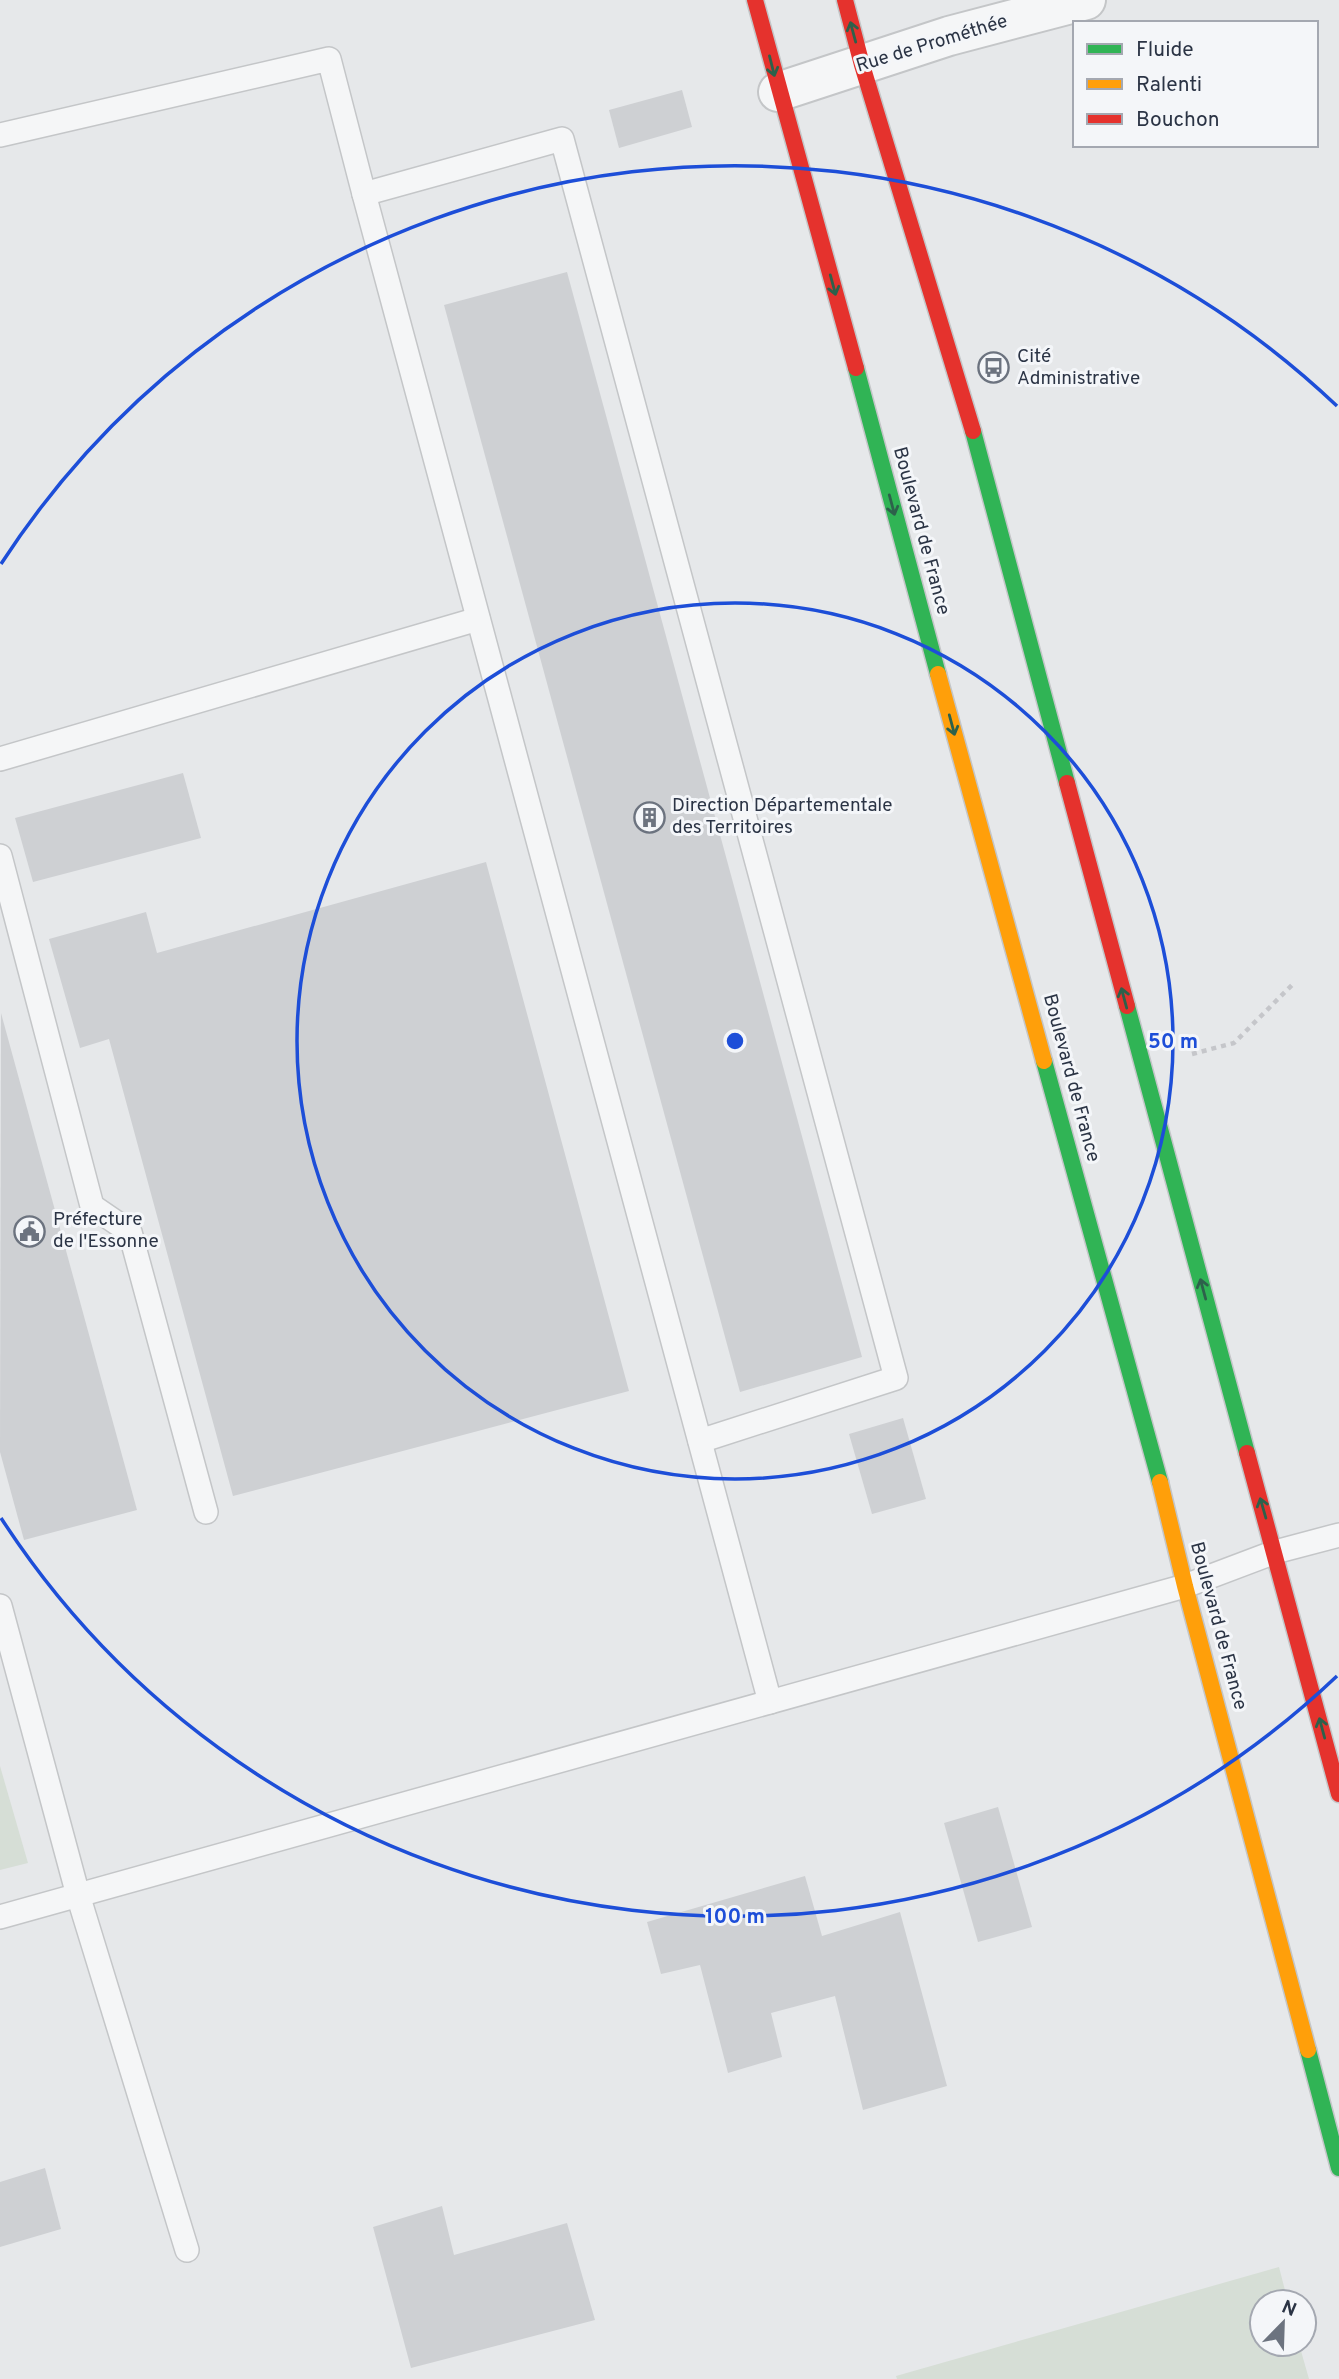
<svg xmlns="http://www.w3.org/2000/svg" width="1339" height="2379" font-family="Overpass,sans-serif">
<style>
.green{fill:#d6ded6}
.building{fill:#ced0d3}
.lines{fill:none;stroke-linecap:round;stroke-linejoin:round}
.lane-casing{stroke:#c4c6c8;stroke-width:26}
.street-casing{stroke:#c4c6c8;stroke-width:42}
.fast-casing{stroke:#c4c6c8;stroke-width:19}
.slow-casing{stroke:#c4c6c8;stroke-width:19}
.jam-casing{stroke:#c4c6c8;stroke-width:19}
.path{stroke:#c5c6ca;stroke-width:4.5;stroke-dasharray:5 5;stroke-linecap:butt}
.lane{stroke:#f5f6f7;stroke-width:23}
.street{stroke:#f5f6f7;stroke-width:38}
.fast{stroke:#30b455;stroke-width:16}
.slow{stroke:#ff9f0a;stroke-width:16}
.jam{stroke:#e5322d;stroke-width:16}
.oneway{stroke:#2d614b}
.ring{fill:none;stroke:#1d4ed8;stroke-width:3.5}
.labels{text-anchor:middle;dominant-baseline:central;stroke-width:6;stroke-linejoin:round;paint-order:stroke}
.street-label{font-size:19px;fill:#2b3445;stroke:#f4f6f9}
.poi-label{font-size:19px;fill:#2b3445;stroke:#f4f6f9;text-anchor:start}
.centre{fill:#1d4ed8;stroke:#f4f6f9;stroke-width:3.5}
.ring-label{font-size:21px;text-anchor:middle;font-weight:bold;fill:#1d4ed8;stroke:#f4f6f9;stroke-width:6;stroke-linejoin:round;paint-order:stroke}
</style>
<rect width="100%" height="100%" fill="#e6e8ea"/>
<g class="green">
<path d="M 0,1766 L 28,1863 L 0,1870 Z"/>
<path d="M 1279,2267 L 1288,2302 L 1262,2302 L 1262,2344 L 1299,2344 L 1309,2379 L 897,2379 L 896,2376 Z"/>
</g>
<g class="building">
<path d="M 682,90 L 692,127 L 619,148 L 609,110 Z"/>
<path d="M 567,272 L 862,1357 L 740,1392 L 444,305 Z"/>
<path d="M 183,773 L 201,838 L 33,882 L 15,818 Z"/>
<path d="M 486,862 L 629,1391 L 233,1496 L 109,1039 L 80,1048 L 49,939 L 146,912 L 157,953 Z"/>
<path d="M 1,1013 L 137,1510 L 24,1540 L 0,1452 Z"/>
<path d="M 903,1418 L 926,1499 L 872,1514 L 849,1434 Z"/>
<path d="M 998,1807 L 1032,1927 L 978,1942 L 944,1823 Z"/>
<path d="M 805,1876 L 822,1936 L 900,1912 L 947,2086 L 863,2110 L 835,1996 L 771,2013 L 782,2057 L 728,2073 L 700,1965 L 661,1974 L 647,1922 Z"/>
<path d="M 45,2168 L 61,2229 L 0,2247 L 0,2182 Z"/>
<path d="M 442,2206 L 454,2255 L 567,2223 L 595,2320 L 411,2368 L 373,2227 Z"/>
</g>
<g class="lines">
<defs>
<g id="lane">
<path d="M 0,135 L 329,59 L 364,194 L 770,1702"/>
<path d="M 364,194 L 562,139 L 896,1378 L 700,1441"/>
<path d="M 0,759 L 478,619"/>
<path d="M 0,856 L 92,1206 L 130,1232 L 206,1512"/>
<path d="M 0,1606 L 78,1895 L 187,2250"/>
<path d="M 0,1917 L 1185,1586 L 1275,1552 L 1339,1535"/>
</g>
<path id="street" d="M 778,92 L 949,36 L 1086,0"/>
<g id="fast">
<path d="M 856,368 L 938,674"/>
<path d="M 973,431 L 1067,783"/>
<path d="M 1127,1006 L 1247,1453"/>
<path d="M 1044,1061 L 1160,1482"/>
<path d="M 1308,2050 L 1339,2168"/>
</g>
<g id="slow">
<path d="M 938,674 L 1044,1061"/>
<path d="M 1160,1482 L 1185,1586 L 1308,2050"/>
</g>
<g id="jam">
<path d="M 755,0 L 856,368"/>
<path d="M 845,0 L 862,65 L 973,431"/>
<path d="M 1067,783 L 1127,1006"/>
<path d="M 1247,1453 L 1339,1794"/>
</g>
</defs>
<use href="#lane" class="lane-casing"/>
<use href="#street" class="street-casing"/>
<use href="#fast" class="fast-casing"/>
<use href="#slow" class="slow-casing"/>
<use href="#jam" class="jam-casing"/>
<path class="path" d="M 1192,1054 L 1234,1043 L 1294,983"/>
<use href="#lane" class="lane"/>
<use href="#street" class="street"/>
<use href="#fast" class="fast"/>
<use href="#slow" class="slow"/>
<use href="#jam" class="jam"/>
</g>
<defs><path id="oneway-shaft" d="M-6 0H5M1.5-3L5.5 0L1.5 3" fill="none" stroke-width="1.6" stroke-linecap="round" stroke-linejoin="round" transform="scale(1.75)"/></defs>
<g class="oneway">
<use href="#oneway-shaft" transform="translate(853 32) rotate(-105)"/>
<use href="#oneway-shaft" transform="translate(772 66) rotate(76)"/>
<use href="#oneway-shaft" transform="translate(833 285) rotate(75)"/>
<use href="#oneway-shaft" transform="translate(892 505) rotate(75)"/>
<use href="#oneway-shaft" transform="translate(952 725) rotate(75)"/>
<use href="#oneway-shaft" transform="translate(1124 998) rotate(-105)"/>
<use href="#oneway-shaft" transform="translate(1203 1289) rotate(-105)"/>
<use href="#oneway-shaft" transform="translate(1263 1508) rotate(-106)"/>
<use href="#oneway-shaft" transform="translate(1322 1728) rotate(-105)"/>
</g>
<g class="ring">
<circle cx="735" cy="1041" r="438"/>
<path d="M1337 1676A875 875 0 0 1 1 1518M1 564A875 875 0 0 1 1337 406"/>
</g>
<defs>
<symbol id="bus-ring" viewBox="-11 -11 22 22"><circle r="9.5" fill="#f4f6f9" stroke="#6c737f" stroke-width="1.5"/><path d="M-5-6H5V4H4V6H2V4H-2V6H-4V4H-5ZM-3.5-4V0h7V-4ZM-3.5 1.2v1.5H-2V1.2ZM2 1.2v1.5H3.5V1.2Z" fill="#6c737f"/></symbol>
<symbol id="building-ring" viewBox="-11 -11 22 22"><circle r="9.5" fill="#f4f6f9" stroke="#6c737f" stroke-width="1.5"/><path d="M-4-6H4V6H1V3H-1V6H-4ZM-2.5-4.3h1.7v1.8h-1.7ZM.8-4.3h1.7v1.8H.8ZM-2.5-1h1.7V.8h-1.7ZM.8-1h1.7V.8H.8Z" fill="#6c737f"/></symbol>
<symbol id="civic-ring" viewBox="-11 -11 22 22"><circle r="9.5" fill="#f4f6f9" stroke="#6c737f" stroke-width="1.5"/><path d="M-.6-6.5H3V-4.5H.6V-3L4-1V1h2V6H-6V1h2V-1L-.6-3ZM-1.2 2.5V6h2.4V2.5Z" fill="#6c737f"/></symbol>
</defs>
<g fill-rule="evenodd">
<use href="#bus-ring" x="976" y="350" width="35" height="35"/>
<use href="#building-ring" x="632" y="800" width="35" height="35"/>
<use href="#civic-ring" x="12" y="1214" width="35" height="35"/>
</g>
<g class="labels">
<g class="street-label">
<text transform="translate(932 44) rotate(-17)">Rue de Prométhée</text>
<text transform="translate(921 531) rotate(75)">Boulevard de France</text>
<text transform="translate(1071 1078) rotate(75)">Boulevard de France</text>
<text transform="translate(1218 1626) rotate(75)">Boulevard de France</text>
</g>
<g class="poi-label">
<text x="1017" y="357">Cité<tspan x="1017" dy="22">Administrative</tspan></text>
<text x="672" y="806">Direction Départementale<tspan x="672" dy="22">des Territoires</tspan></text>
<text x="53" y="1220">Préfecture<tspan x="53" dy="22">de l'Essonne</tspan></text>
</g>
</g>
<circle cx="735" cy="1041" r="10" class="centre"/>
<g class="ring-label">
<text x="1173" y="1048">50 m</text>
<text x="735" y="1923">100 m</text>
</g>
<rect x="1073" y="21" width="245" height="126" fill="#f4f6f9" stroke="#a4a8b1" stroke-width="2"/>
<rect x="1087" y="44" width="35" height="10" fill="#30b455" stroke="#a4a8b1" stroke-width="2"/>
<text x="1136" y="56" font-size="21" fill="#2b3445">Fluide</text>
<rect x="1087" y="79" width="35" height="10" fill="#ff9f0a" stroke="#a4a8b1" stroke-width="2"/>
<text x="1136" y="91" font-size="21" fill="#2b3445">Ralenti</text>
<rect x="1087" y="114" width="35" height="10" fill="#e5322d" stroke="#a4a8b1" stroke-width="2"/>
<text x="1136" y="126" font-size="21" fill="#2b3445">Bouchon</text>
<g transform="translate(1283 2323) rotate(23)"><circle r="33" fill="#f4f6f9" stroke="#a4a8b1" stroke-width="2"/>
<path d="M0-5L12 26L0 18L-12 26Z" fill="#6c737f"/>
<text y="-10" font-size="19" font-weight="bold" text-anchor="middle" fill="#2b3445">N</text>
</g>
</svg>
